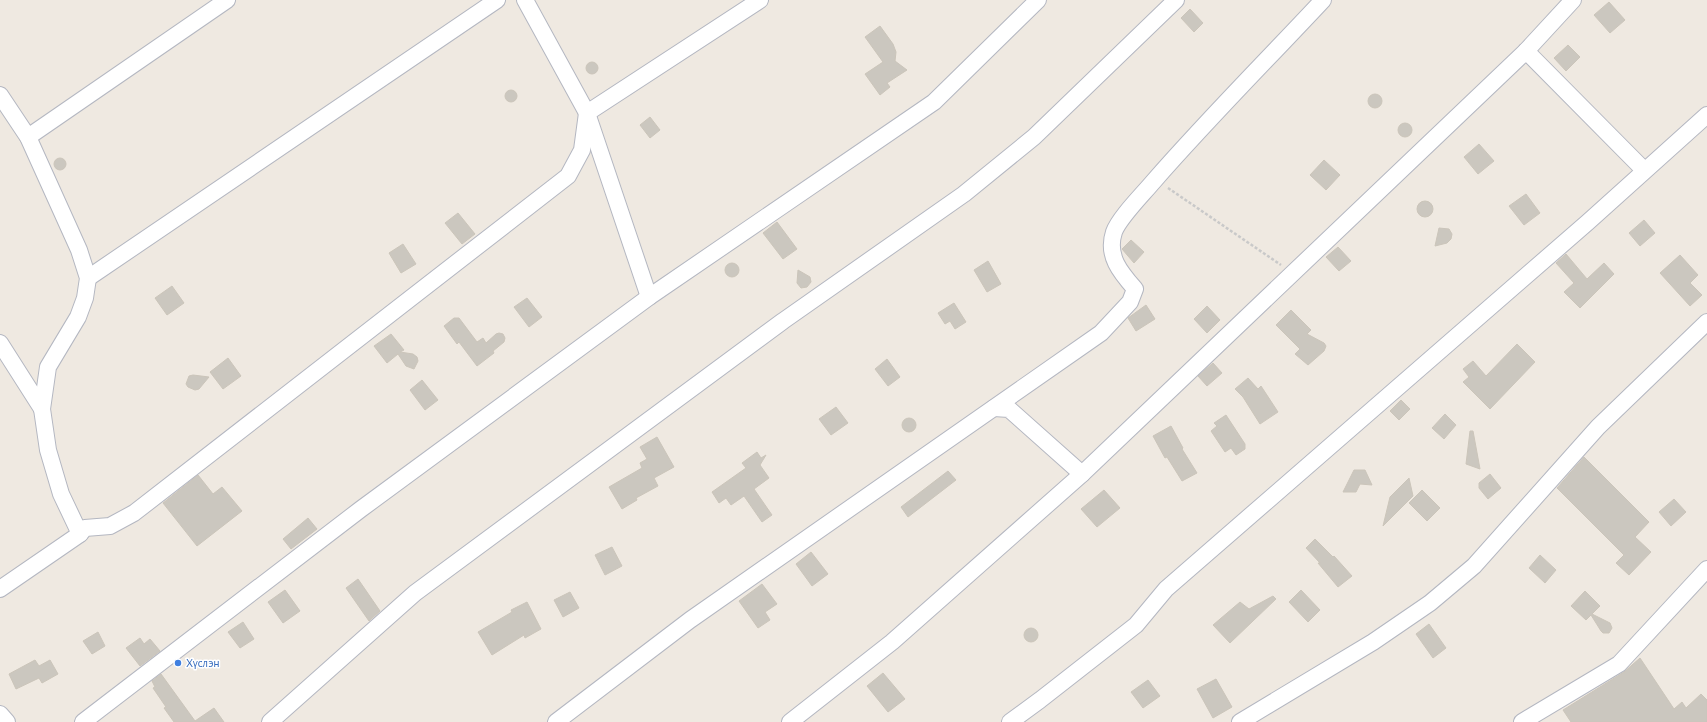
<svg xmlns="http://www.w3.org/2000/svg" width="1707" height="722" font-family="'Alegreya Sans',sans-serif">
<style>
.building{fill:#cbc7bf;stroke:#cbc5ba}
.lines{fill:none;stroke-linecap:round;stroke-linejoin:round}
.street-casing{stroke:#b4b7c1;stroke-width:18}
.path{stroke:#c9c9c9;stroke-width:2.5;stroke-dasharray:3 2;stroke-linecap:butt}
.street{stroke:#fff;stroke-width:16}
.shop-dot{fill:#3f7fe0;stroke:#fff;stroke-width:1.5}
.labels{text-anchor:middle;dominant-baseline:central;stroke-width:3;stroke-linejoin:round;paint-order:stroke}
.shop-label{font-size:12px;fill:#366cbe;stroke:#fff;text-anchor:start}
</style>
<rect width="100%" height="100%" fill="#efe9e1"/>
<g class="building">
<path d="M 1609,2 L 1625,20 L 1610,33 L 1594,15 Z"/>
<path d="M 1190,9 L 1203,23 L 1194,32 L 1181,18 Z"/>
<path d="M 880,26 L 893,44 L 896,52 L 895,61 L 907,70 L 887,83 L 890,87 L 880,95 L 865,74 L 883,62 L 865,37 Z"/>
<path d="M 1568,45 L 1580,57 L 1566,71 L 1554,58 Z"/>
<circle cx="592" cy="68" r="6"/>
<circle cx="511" cy="96" r="6"/>
<circle cx="1375" cy="101" r="7"/>
<path d="M 650,117 L 660,130 L 650,138 L 640,125 Z"/>
<circle cx="1405" cy="130" r="7"/>
<path d="M 1479,144 L 1494,161 L 1478,174 L 1464,157 Z"/>
<circle cx="60" cy="164" r="6"/>
<path d="M 1324,160 L 1340,175 L 1326,190 L 1310,175 Z"/>
<path d="M 1526,194 L 1540,213 L 1524,225 L 1509,206 Z"/>
<circle cx="1425" cy="209" r="8"/>
<path d="M 458,213 L 475,234 L 462,244 L 445,223 Z"/>
<path d="M 1644,220 L 1655,233 L 1640,246 L 1629,233 Z"/>
<path d="M 777,222 L 797,249 L 783,259 L 763,233 Z"/>
<path d="M 1439,228 L 1449,229 L 1452,234 L 1451,239 L 1447,243 L 1435,246 Z"/>
<path d="M 1131,240 L 1144,252 L 1134,263 L 1122,249 Z"/>
<path d="M 403,244 L 416,264 L 401,273 L 389,253 Z"/>
<path d="M 1338,247 L 1351,261 L 1339,271 L 1326,257 Z"/>
<path d="M 1566,254 L 1587,279 L 1604,263 L 1614,274 L 1580,308 L 1564,292 L 1574,283 L 1556,263 Z"/>
<path d="M 1680,255 L 1698,275 L 1690,283 L 1702,295 L 1690,306 L 1660,273 Z"/>
<path d="M 988,261 L 1001,284 L 987,292 L 974,270 Z"/>
<circle cx="732" cy="270" r="7"/>
<path d="M 798,270 L 810,277 L 811,282 L 807,287 L 801,288 L 797,283 Z"/>
<path d="M 172,286 L 184,303 L 167,315 L 155,298 Z"/>
<path d="M 527,298 L 542,317 L 529,327 L 514,307 Z"/>
<path d="M 954,303 L 966,322 L 955,329 L 950,321 L 945,324 L 938,313 Z"/>
<path d="M 1146,305 L 1155,319 L 1136,331 L 1128,318 Z"/>
<path d="M 1207,306 L 1220,320 L 1207,333 L 1194,319 Z"/>
<path d="M 1291,310 L 1311,330 L 1307,334 L 1324,343 L 1326,346 L 1324,351 L 1308,365 L 1295,354 L 1300,349 L 1276,325 Z"/>
<path d="M 454,318 L 459,318 L 477,342 L 483,338 L 486,343 L 496,334 L 499,333 L 503,334 L 505,338 L 504,342 L 493,351 L 494,353 L 477,366 L 459,342 L 457,344 L 444,326 Z"/>
<path d="M 391,334 L 404,350 L 400,352 L 413,354 L 417,357 L 418,361 L 414,369 L 406,366 L 398,354 L 387,363 L 374,346 Z"/>
<path d="M 1517,344 L 1535,362 L 1490,409 L 1463,382 L 1469,377 L 1463,369 L 1473,361 L 1486,376 Z"/>
<path d="M 228,358 L 241,376 L 223,389 L 210,372 Z"/>
<path d="M 887,359 L 900,377 L 888,386 L 875,369 Z"/>
<path d="M 1213,363 L 1222,373 L 1207,386 L 1198,376 Z"/>
<path d="M 193,375 L 209,377 L 199,389 L 195,390 L 188,387 L 186,384 L 189,376 Z"/>
<path d="M 1248,378 L 1258,389 L 1261,386 L 1278,412 L 1260,424 L 1243,397 L 1235,389 Z"/>
<path d="M 422,380 L 438,400 L 425,410 L 410,390 Z"/>
<path d="M 1401,400 L 1410,409 L 1399,420 L 1390,411 Z"/>
<path d="M 836,407 L 848,423 L 831,435 L 819,419 Z"/>
<path d="M 1445,414 L 1456,425 L 1444,439 L 1432,428 Z"/>
<path d="M 1226,415 L 1245,444 L 1245,449 L 1236,455 L 1231,448 L 1225,452 L 1211,431 L 1217,426 L 1214,423 Z"/>
<circle cx="909" cy="425" r="7"/>
<path d="M 1171,426 L 1183,448 L 1182,449 L 1197,473 L 1182,481 L 1167,457 L 1165,458 L 1153,436 Z"/>
<path d="M 1470,431 L 1473,431 L 1480,469 L 1466,464 Z"/>
<path d="M 657,437 L 674,467 L 654,478 L 658,486 L 636,498 L 637,500 L 622,509 L 609,487 L 642,468 L 640,463 L 647,459 L 640,447 Z"/>
<path d="M 757,452 L 761,458 L 766,455 L 760,465 L 769,478 L 754,489 L 772,515 L 762,522 L 744,496 L 731,505 L 726,498 L 719,503 L 712,492 L 746,468 L 742,463 Z"/>
<path d="M 1584,457 L 1649,522 L 1635,537 L 1651,552 L 1629,575 L 1616,563 L 1624,555 L 1557,488 Z"/>
<path d="M 1354,470 L 1365,470 L 1372,485 L 1360,484 L 1356,492 L 1343,492 Z"/>
<path d="M 948,471 L 956,480 L 908,517 L 901,507 Z"/>
<path d="M 1490,474 L 1501,488 L 1488,499 L 1479,488 L 1479,483 Z"/>
<path d="M 198,475 L 213,494 L 222,487 L 242,511 L 197,546 L 163,503 Z"/>
<path d="M 1409,478 L 1413,496 L 1383,526 L 1390,497 Z"/>
<path d="M 1104,490 L 1120,508 L 1097,527 L 1081,509 Z"/>
<path d="M 1422,490 L 1440,508 L 1427,521 L 1409,503 Z"/>
<path d="M 1674,499 L 1686,512 L 1671,526 L 1659,512 Z"/>
<path d="M 308,518 L 317,529 L 291,549 L 283,539 Z"/>
<path d="M 1315,539 L 1333,557 L 1334,556 L 1352,576 L 1338,587 L 1318,563 L 1320,563 L 1306,548 Z"/>
<path d="M 612,547 L 622,566 L 605,575 L 595,555 Z"/>
<path d="M 811,552 L 828,574 L 812,586 L 796,564 Z"/>
<path d="M 1540,555 L 1556,570 L 1545,583 L 1529,568 Z"/>
<path d="M 358,579 L 380,611 L 369,621 L 346,588 Z"/>
<path d="M 762,584 L 777,604 L 765,612 L 770,620 L 758,628 L 739,601 Z"/>
<path d="M 285,590 L 300,611 L 283,623 L 268,602 Z"/>
<path d="M 1301,590 L 1320,610 L 1308,622 L 1289,602 Z"/>
<path d="M 1585,591 L 1600,606 L 1592,614 L 1610,623 L 1612,628 L 1609,633 L 1603,633 L 1601,631 L 1591,615 L 1586,620 L 1571,606 Z"/>
<path d="M 570,592 L 579,608 L 563,617 L 554,600 Z"/>
<path d="M 1273,596 L 1276,599 L 1230,643 L 1213,625 L 1240,602 L 1249,609 Z"/>
<path d="M 527,602 L 541,629 L 525,638 L 524,635 L 492,655 L 478,632 L 512,612 L 511,610 Z"/>
<path d="M 243,622 L 254,639 L 240,648 L 228,632 Z"/>
<path d="M 1429,624 L 1446,648 L 1433,658 L 1416,634 Z"/>
<circle cx="1031" cy="635" r="7"/>
<path d="M 98,632 L 105,646 L 92,654 L 83,641 Z"/>
<path d="M 140,638 L 144,644 L 150,639 L 160,651 L 140,666 L 126,648 Z"/>
<path d="M 1640,658 L 1674,709 L 1682,702 L 1686,708 L 1701,694 L 1707,700 L 1707,722 L 1571,722 L 1563,710 L 1624,672 Z"/>
<path d="M 35,660 L 39,666 L 50,660 L 58,674 L 42,683 L 39,678 L 16,689 L 9,674 Z"/>
<path d="M 883,673 L 905,699 L 888,712 L 867,686 Z"/>
<path d="M 161,674 L 195,721 L 214,708 L 224,722 L 174,722 L 164,708 L 166,707 L 153,688 L 155,687 L 152,681 Z"/>
<path d="M 1216,679 L 1232,707 L 1213,718 L 1197,689 Z"/>
<path d="M 1148,680 L 1160,696 L 1143,708 L 1131,692 Z"/>
</g>
<g class="lines">
<defs>
<g id="street">
<path d="M 525,0 L 587,113 L 649,297"/>
<path d="M 1526,51 L 1644,170"/>
<path d="M 0,95 L 28,137 L 79,250 L 88,278 L 85,298 L 78,317 L 48,367 L 42,409 L 48,450 L 61,494 L 80,534 L 0,589"/>
<path d="M 28,137 L 227,0"/>
<path d="M 88,278 L 497,0"/>
<path d="M 0,343 L 42,409"/>
<path d="M 994,408 L 1009,409 L 1082,474"/>
<path d="M 80,534 L 85,528 L 110,526 L 134,513 L 568,176 L 582,150 L 587,113 L 760,0"/>
<path d="M 0,714 L 7,722"/>
<path d="M 83,722 L 361,509 L 649,297 L 934,102 L 1038,0"/>
<path d="M 270,722 L 415,593 L 783,321 L 964,194 L 1034,137 L 1176,0"/>
<path d="M 556,722 L 690,620 L 1101,333 L 1130,302 L 1135,289 C 1121,273 1106,256 1114,232 C 1119,218 1142,195 1153,182 C 1207,120 1266,61 1323,0"/>
<path d="M 790,722 L 892,642 L 1082,474 L 1526,51 L 1573,0"/>
<path d="M 1010,722 L 1040,700 L 1136,625 L 1166,589 L 1588,222 L 1707,115"/>
<path d="M 1240,722 L 1373,642 L 1430,603 L 1474,566 L 1598,427 L 1707,322"/>
<path d="M 1522,722 L 1619,664 L 1707,569"/>
</g>
</defs>
<use href="#street" class="street-casing"/>
<path class="path" d="M 1168,188 L 1281,265"/>
<use href="#street" class="street"/>
</g>
<circle class="shop-dot" cx="178" cy="663" r="4"/>
<g class="labels">
<g class="shop-label">
<text x="186" y="663">Хүслэн</text>
</g>
</g>
</svg>
